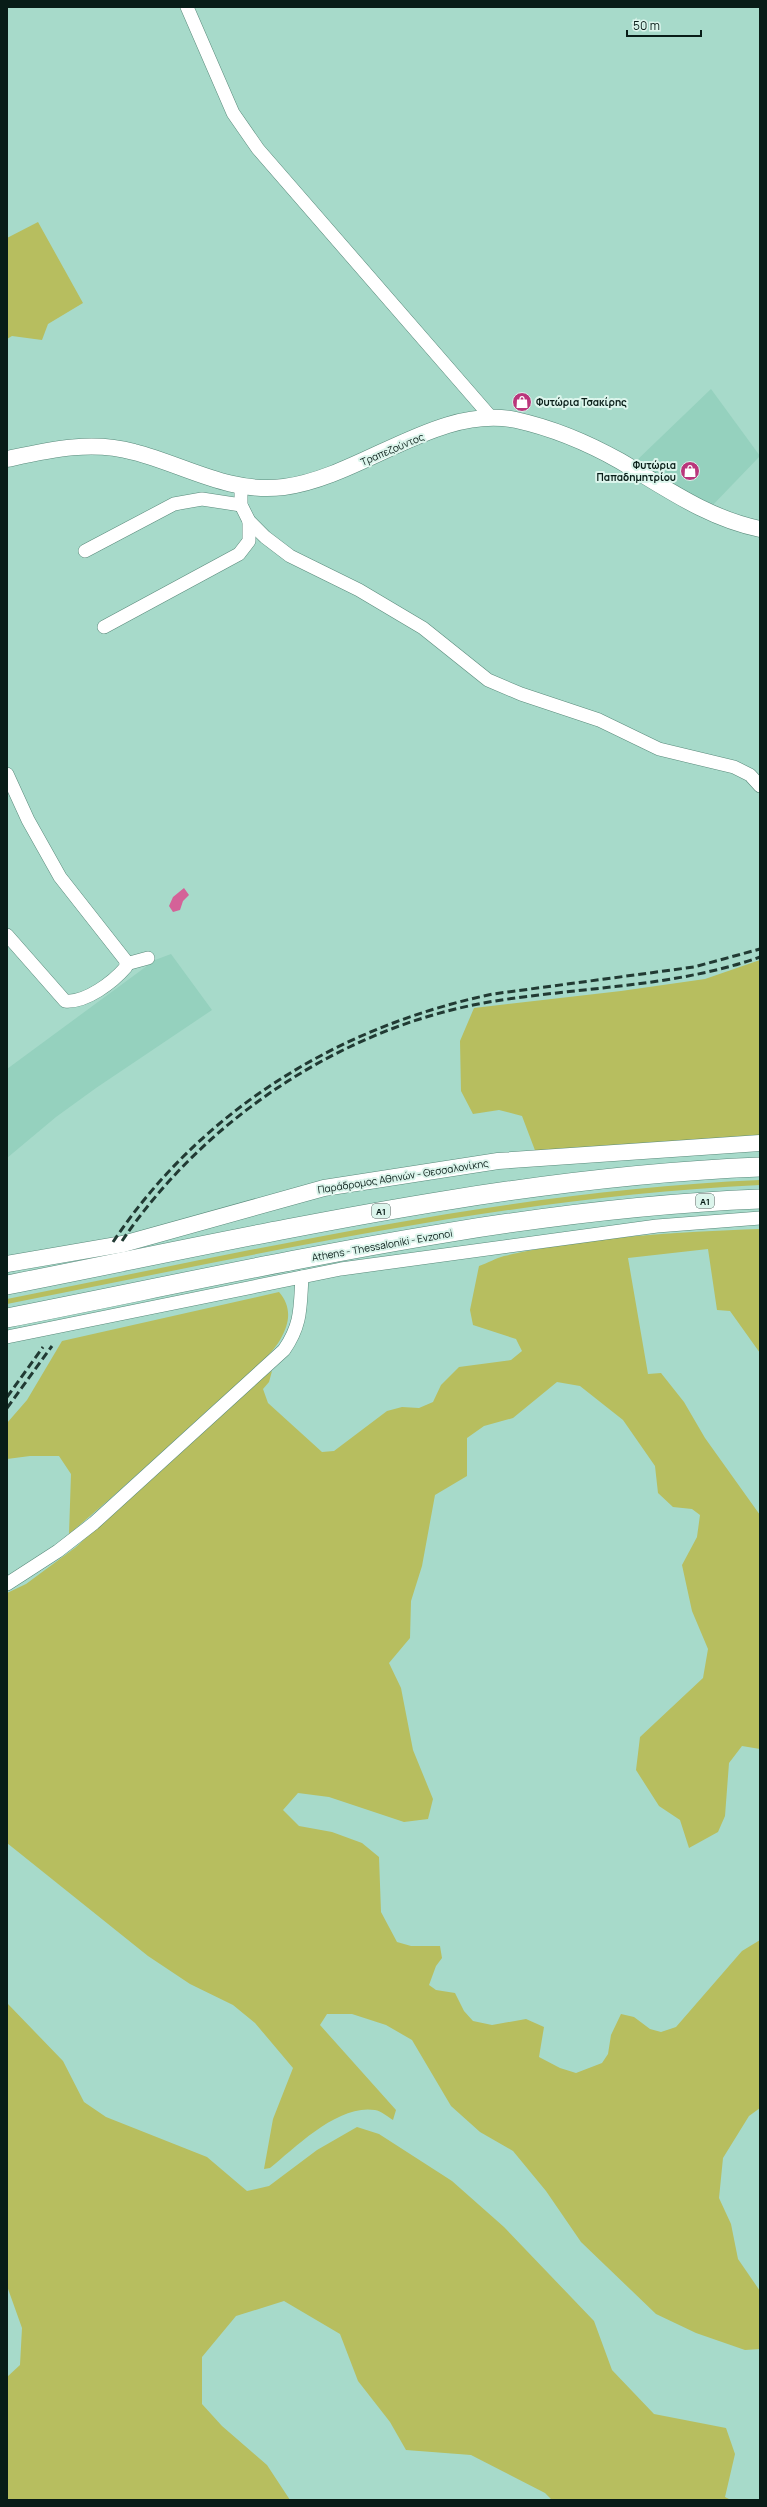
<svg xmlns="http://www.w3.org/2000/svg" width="767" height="2507" font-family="Manrope,sans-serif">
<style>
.built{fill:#95d1be}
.green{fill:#b7be5f}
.water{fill:#d46298}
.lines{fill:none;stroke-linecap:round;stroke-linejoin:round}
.minor-casing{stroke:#598a7b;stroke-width:14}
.major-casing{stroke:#598a7b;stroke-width:17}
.highway-casing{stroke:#598a7b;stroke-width:20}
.minor{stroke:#fff;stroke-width:13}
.major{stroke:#fff;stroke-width:16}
.highway{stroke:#fff;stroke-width:19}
.rail{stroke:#213a33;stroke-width:3;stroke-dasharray:8 4;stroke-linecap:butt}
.labels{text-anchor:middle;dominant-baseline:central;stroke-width:4;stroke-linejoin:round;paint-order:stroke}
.shield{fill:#dcf5ec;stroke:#485d57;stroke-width:1}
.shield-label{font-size:9px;font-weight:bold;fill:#081c17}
.poi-label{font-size:10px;font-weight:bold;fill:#081c17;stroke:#dcf5ec;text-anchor:start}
.street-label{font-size:10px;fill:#081c17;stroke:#dcf5ec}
</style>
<rect width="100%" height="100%" fill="#a7daca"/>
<g class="built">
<path d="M 711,389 L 760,456 L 708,510 L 634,463 Z"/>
<path d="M 171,954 L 212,1010 L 96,1088 L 56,1117 L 7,1158 L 7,1069 L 155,960 Z"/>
</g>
<g class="green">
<path d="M 38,222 L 83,303 L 48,324 L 42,340 L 12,336 L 7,339 L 7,238 Z"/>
<path d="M 760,960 L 760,1137 L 536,1153 L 522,1116 L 499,1110 L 473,1114 L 461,1091 L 460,1041 L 474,1008 L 621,991 L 705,979 Z"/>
<path d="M 760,1180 L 760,1185 C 505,1197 257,1255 7,1304 L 7,1299 C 256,1250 505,1191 760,1180 Z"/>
<path d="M 760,1229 L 760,1353 L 730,1311 L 717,1310 L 708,1249 L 628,1258 L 648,1374 L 661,1373 L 684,1402 L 705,1438 L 760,1515 L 760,1749 L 742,1746 L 729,1763 L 725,1816 L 718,1832 L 689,1848 L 680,1820 L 659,1806 L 636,1770 L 640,1737 L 703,1678 L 708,1649 L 692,1611 L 682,1565 L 697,1537 L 700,1515 L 692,1509 L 673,1507 L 658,1493 L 655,1466 L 623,1420 L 580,1386 L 557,1382 L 513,1418 L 484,1426 L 467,1438 L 467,1476 L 435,1495 L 422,1566 L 411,1601 L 410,1638 L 389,1663 L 401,1688 L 413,1750 L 433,1799 L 428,1819 L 404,1822 L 329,1797 L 298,1793 L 283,1810 L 299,1826 L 332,1832 L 362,1843 L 379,1857 L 381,1912 L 397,1942 L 411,1946 L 440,1946 L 442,1958 L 436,1966 L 429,1985 L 436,1990 L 455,1993 L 464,2011 L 473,2021 L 492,2025 L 526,2019 L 544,2027 L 539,2057 L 560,2068 L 576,2073 L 602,2063 L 608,2054 L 611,2035 L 621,2014 L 634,2017 L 650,2029 L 661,2032 L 676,2027 L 742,1951 L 760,1940 L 760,2108 L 749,2116 L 723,2158 L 719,2198 L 731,2224 L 738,2259 L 760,2291 L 760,2349 L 745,2350 L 696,2333 L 656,2314 L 581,2242 L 546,2191 L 513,2151 L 480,2132 L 451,2106 L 412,2040 L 386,2025 L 352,2014 L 327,2014 L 320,2025 L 396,2110 L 393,2120 C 388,2117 381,2111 375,2110 C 338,2104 296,2147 270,2168 L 264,2169 L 273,2119 L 293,2068 L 255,2023 L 233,2005 L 190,1984 L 148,1956 L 7,1843 L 7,1593 L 26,1584 L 76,1547 L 253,1384 L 272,1371 L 269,1382 L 263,1389 L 268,1403 L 322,1452 L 334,1451 L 387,1411 L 402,1407 L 419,1408 L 433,1402 L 441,1385 L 459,1367 L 511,1360 L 522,1351 L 516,1339 L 473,1325 L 470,1310 L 479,1266 C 488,1263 496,1258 504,1256 C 587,1237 675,1232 760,1229 Z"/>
<path d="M 279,1292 C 292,1307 290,1323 280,1340 C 267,1362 228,1392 208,1410 C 162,1452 117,1494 69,1534 L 71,1474 L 59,1456 L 30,1456 L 7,1459 L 7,1423 L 27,1400 L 62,1341 Z"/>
<path d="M 7,2003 L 63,2061 L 84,2102 L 106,2117 L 207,2157 L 247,2191 L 269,2186 L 317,2150 L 357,2127 L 379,2134 L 452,2181 L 504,2227 L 594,2321 L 612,2370 L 654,2414 L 726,2428 L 735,2454 L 725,2497 L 731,2500 L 552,2500 L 545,2493 L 471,2455 L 406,2450 L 390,2422 L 358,2381 L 340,2334 L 284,2301 L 236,2316 L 202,2357 L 202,2404 L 222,2426 L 267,2465 L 290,2500 L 7,2500 L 7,2377 L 20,2365 L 22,2328 L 7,2286 Z"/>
</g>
<path class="water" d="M 184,888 L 189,895 L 183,901 L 180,910 L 173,912 L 169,906 L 173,897 Z"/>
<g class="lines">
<defs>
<g id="minor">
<path d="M 187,7 L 233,113 L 258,149 L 490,416"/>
<path d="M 241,487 L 241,505 L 249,521 L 265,537 L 290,556 L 359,590 L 423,628 L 488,680 L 521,694 L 599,720 L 659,749 L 734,767 L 750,775 L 760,786"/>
<path d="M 85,551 L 174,504 L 202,499 L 241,505"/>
<path d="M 104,627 L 239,554 L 249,541 L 249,521"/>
<path d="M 7,774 L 28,820 L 60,877 L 126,961 L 126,967 C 113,982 86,1003 65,1001 L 7,935"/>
<path d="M 126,964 L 148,958"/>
<path d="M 7,1337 L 341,1269 L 657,1226 L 760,1218"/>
<path d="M 7,1584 L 58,1551 L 94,1523 L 284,1350 C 302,1324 300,1307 302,1277"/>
</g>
<g id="major">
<path d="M 7,459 C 49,450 91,440 134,452 C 185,465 229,494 284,487 C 361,477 438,404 516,420 C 552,428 588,443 620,461 C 666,488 707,518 760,529"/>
<path d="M 7,1264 L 123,1244 L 324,1188 L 498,1161 L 760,1143"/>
</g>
<g id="highway">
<path d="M 7,1285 C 256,1236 505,1177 760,1167"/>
<path d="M 7,1318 C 256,1269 505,1209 760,1199"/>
</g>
</defs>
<use href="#minor" class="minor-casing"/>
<use href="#major" class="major-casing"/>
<use href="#highway" class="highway-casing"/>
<use href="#minor" class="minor"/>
<use href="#major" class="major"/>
<use href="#highway" class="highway"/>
<g class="rail">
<path d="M 122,1241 C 206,1117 346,1025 495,1001 C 582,987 676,987 760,957"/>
<path d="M 113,1242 C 201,1110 339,1026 493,994 L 694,967 L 760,949"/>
<path d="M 7,1397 L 43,1347"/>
<path d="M 7,1408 L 52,1346"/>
</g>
</g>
<defs>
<symbol id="shop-disc" viewBox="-11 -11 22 22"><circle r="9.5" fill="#ba367b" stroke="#dcf5ec"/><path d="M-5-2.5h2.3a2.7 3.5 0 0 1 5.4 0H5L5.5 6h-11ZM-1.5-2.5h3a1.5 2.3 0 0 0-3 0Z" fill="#fff"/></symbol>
</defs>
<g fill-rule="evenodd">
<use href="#shop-disc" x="511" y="391" width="22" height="22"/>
<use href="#shop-disc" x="679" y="460" width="22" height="22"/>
</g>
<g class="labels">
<g class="shield">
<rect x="696" y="1194" width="18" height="14" rx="3"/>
<rect x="372" y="1204" width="18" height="14" rx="3"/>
</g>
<g class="shield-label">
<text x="705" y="1201">Α1</text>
<text x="381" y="1211">Α1</text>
</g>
<g class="poi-label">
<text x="536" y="402">Φυτώρια Τσακίρης</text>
<text x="676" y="465" text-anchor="end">Φυτώρια<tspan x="676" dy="12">Παπαδημητρίου</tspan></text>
</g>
<g class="street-label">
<text transform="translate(392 449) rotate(-23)">Τραπεζούντος</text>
<text transform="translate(403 1176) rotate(-9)">Παράδρομος Αθηνών - Θεσσαλονίκης</text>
<text transform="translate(382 1245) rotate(-10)">Athens - Thessaloniki - Evzonoi</text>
</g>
</g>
<rect width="767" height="2507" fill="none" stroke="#081c17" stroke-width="16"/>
<path d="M627 30v6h74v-6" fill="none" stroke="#081c17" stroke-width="2"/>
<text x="633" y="30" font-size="12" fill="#081c17" stroke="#dcf5ec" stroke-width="3" paint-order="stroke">50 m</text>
</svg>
